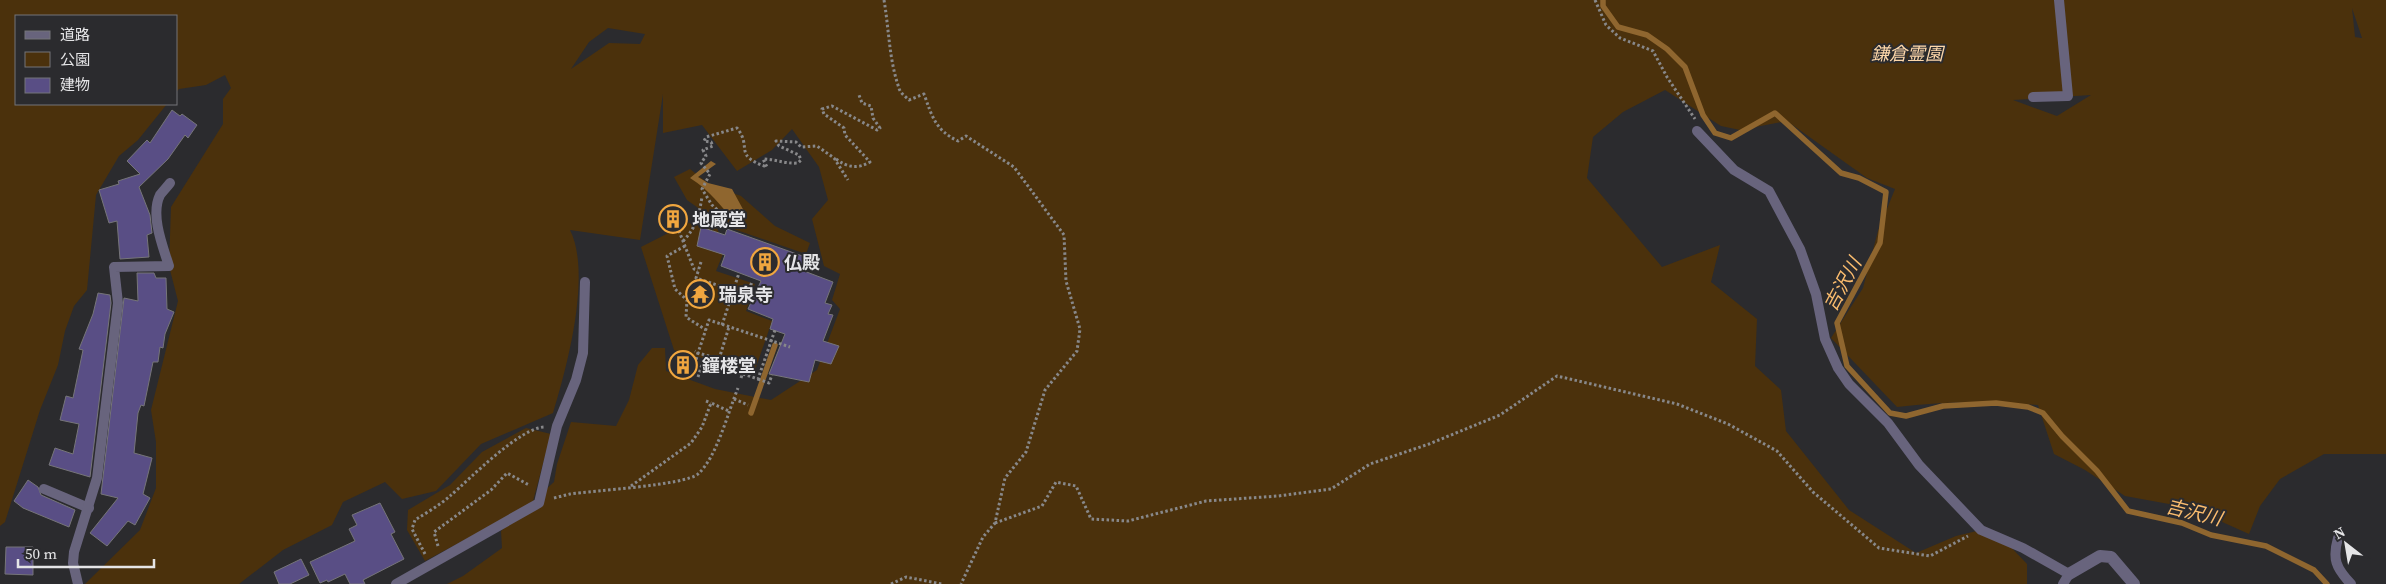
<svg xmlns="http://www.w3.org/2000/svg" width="2386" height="584" font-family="'Source Serif 4','Noto Sans JP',serif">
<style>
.green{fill:#4b310c;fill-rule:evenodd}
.water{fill:#8f662f}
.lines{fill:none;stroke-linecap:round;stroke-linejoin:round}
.stream{stroke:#8f662f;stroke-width:5.5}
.building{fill:#594e85;stroke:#767579}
.path{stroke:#88888a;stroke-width:3;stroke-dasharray:2.5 2.5;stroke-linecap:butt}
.lane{stroke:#68647d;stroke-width:10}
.street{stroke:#68647d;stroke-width:12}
.labels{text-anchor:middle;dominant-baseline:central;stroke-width:4;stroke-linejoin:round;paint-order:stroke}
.park-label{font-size:18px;font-style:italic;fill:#fdd7aa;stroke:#2b2b2e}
.poi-label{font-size:18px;font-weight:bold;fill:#e5e5e7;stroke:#2b2b2e;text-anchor:start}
.water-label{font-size:19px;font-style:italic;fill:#fabc6e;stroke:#2b2b2e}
</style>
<rect width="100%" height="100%" fill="#2b2b2e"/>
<g class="green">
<path d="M 0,0 L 2386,0 L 2386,454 L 2324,454 L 2280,479 L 2260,506 L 2249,534 L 2191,508 L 2125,496 L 2085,470 L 2054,454 L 2038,405 C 1990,401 1944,401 1897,407 L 1831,338 L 1863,288 L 1878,231 L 1895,189 L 1867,178 L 1787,121 L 1740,130 L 1721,126 L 1665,90 L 1623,112 L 1593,137 L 1587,178 L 1662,267 L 1720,245 L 1711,282 L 1757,319 L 1755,366 L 1781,390 L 1786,431 L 1849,510 L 1916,553 L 1956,536 L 1981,530 L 2006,542 L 2027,564 L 2027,584 L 447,584 L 463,576 L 502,548 L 501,531 L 528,506 L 425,561 L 407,530 L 408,510 L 450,485 L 482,452 L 526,428 L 551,434 L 533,501 L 554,482 L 557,464 L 571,422 L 616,426 L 629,400 L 638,365 L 652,348 L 665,348 L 666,371 L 715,389 L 771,400 L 817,370 L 840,309 L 832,300 L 840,274 L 824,266 L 812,219 L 828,200 L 819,167 L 792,129 L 772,150 L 737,171 L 702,125 L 663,133 L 663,94 L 640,240 L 570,230 C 592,274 567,367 553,413 L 481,444 L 436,491 L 402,499 L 385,482 L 343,502 L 332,525 L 283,550 L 239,584 L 85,584 L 140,530 L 156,488 L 156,442 L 151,410 L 178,301 L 169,266 L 171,207 L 223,124 L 223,99 L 231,88 L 225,75 L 206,85 L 179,89 L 176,92 L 176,16 L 16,16 L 16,104 L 167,104 L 138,140 L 119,156 L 96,195 L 87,290 L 74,306 L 65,331 L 58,365 L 40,410 L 5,522 L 0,526 ZM 2352,8 L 2362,38 L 2361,38 L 2355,37 ZM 608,28 L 645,34 L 640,44 L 609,43 L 571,69 L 589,42 ZM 2091,95 L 2057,116 L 2013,100 Z"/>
<path d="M 690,169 L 710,185 L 741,196 L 775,226 L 810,243 L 806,254 L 722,225 L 687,200 L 674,177 Z"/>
<path d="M 688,223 L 717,228 L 725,249 L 716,271 L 755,284 L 746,311 L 772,321 L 754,373 L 674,350 L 641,247 Z"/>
</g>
<path class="water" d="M 711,161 L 716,164 L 698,177 L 708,183 L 732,189 L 745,213 L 735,221 C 719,205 710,190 690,178 Z"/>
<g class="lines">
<g class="stream">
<path d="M 1603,0 L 1603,6 L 1618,27 L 1647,35 L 1667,49 L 1685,67 L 1703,115 L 1715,133 L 1731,138 L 1775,113 L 1841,173 L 1859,178 L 1886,192 L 1880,243 L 1837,323 L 1847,366 L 1890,413 L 1906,416 L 1943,406 L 1996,403 L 2028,407 L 2043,413 L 2062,436 L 2097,471 L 2128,511 L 2182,523 L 2211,535 L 2266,546 L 2314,570 L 2327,584"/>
<path d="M 751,413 L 775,345"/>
</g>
</g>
<g class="building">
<path d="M 172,110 L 180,116 L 182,114 L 197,125 L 188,138 L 185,135 L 168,159 L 139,187 L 150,215 L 152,233 L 147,235 L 149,257 L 120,259 L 117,221 L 109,223 L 99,190 L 119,184 L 118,181 L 140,174 L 127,161 L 147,140 L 150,143 Z"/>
<path d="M 676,208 L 684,222 L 670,231 L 661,216 Z"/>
<path d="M 701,227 L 725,235 L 727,229 L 808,258 L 804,271 L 833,282 L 825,303 L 832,305 L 828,314 L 833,315 L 823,341 L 839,346 L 831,364 L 815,360 L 809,382 L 769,374 L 785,334 L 770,329 L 773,319 L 748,309 L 761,281 L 721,266 L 725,255 L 697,246 Z"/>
<path d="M 137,273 L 154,273 L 156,278 L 166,278 L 167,309 L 174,312 L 165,334 L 163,348 L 160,347 L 158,362 L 153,362 L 144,406 L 141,405 L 138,413 L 134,453 L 152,458 L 143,494 L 150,498 L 135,525 L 128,521 L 107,546 L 90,533 L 118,498 L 101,494 L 124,298 L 138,301 Z"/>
<path d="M 98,293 L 110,295 L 111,303 L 90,477 L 49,465 L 55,448 L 73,454 L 79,424 L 60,420 L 66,396 L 73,398 L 83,350 L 79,349 L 93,314 Z"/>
<path d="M 678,354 L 694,360 L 687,377 L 672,371 Z"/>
<path d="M 28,480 L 38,487 L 41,495 L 75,510 L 69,527 L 23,508 L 14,501 Z"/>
<path d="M 380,503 L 395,532 L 391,534 L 404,559 L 363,580 L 365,584 L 350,584 L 345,574 L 328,582 L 327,580 L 320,583 L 310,562 L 355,541 L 349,529 L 357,525 L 352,515 Z"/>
<path d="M 6,547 L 33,547 L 33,575 L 5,574 Z"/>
<path d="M 301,559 L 309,575 L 290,584 L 279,584 L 274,572 Z"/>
</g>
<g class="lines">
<g class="path">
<path d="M 884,0 C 889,29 889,60 899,88 C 900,93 905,96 909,100 L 924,94 C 932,116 935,130 958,141 L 966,136 L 1014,167 L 1064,235 L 1066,281 L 1080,329 L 1077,351 L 1045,390 L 1026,452 L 1005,478 L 995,523 L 983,537 L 961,584"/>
<path d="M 1595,0 L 1606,25 L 1620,38 L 1653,51 L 1667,77 L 1695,119"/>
<path d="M 836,159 C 848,168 858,169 870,162 L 845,135 L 844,128 L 824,114 L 822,109 L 832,106 L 877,130 L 880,128 L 873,118 L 871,106 L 862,103 L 859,95"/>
<path d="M 698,217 L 725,223 L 726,218 L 712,205 L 702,189 L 710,174 L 701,163 L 706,156 L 703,150 L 713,146 L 711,142 L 704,141 L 706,137 L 737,128 C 753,148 732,155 767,167 L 763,159 C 776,159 784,164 798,163 L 801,160 L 799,155 L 779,146 L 776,141 L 796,142 L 801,147 L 817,146 L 834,158 L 848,180"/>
<path d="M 677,226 L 694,269 L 698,270"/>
<path d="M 683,241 C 696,228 699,215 702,197"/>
<path d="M 685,246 L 667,256 L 675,289 L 687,300 L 686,317 L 706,330"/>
<path d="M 701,262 L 696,278 L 753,297"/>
<path d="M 748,295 L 752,281"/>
<path d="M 722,325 L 739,273"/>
<path d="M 687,357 L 688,353"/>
<path d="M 719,359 L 729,327"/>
<path d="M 692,374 L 698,353 L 695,351"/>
<path d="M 743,374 L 758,379 L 775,330"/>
<path d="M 698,377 L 705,355"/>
<path d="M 741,378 L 745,366 L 698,353 L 709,320 L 790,347"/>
<path d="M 758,379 L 769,383 L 772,375"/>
<path d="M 734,399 L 748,405"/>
<path d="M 706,401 L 711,403"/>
<path d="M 631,486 L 691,443 L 702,427 L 711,403 L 729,411"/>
<path d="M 554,498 L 570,494 C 591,491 686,485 698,474 C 717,457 728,412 738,388"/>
<path d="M 995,523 L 1042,506 L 1056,482 L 1076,486 L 1091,519 L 1128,521 L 1206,501 L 1278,496 L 1331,489 L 1370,464 L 1429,444 L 1500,415 L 1557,376 L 1677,404 L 1728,424 L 1777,451 L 1813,492 L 1879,548 L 1930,556 L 1968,536"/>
<path d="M 438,546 L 434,532 L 491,490 L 507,473 L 529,485"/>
<path d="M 425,554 L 412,529 L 415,520 C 426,513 440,505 450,496 C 470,479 520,427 545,427"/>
<path d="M 891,584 L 906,577 L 942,584"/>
</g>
<g class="lane">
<path d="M 2033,97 L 2068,96 L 2059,0"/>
<path d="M 1697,131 L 1734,170 L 1769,191 L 1800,249 L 1816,294 L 1825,339 L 1838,368 L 1849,384 L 1888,423 L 1919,465 L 1981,530 L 2023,548 L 2069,574 L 2063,584"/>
<path d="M 44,489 L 89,508"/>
<path d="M 2338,538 C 2332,559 2336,568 2351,584"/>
<path d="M 78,584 L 73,563 L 74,552 L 97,478 L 118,303 L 114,267 L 169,266 C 163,247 150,215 160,195 C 163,191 167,187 170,183"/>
<path d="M 396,584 L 539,503 L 557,426 L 576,380 L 583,353 L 585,282"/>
</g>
<path class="street" d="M 2069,574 L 2100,556 L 2111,557 L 2134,584"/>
</g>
<defs>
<symbol id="building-ring" viewBox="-11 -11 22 22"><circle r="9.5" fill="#2b2b2e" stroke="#f0a63f" stroke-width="1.5"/><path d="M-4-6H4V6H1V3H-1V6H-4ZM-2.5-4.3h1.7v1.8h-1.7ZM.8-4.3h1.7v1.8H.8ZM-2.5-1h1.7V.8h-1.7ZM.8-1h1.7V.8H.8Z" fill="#f0a63f"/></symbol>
<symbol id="temple-ring" viewBox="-11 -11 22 22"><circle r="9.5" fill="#2b2b2e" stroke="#f0a63f" stroke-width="1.5"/><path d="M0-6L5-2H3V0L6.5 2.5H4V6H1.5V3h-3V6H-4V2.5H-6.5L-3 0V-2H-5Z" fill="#f0a63f"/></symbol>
</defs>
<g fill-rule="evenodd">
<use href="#building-ring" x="657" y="203" width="32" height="32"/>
<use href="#building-ring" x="749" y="246" width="32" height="32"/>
<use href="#temple-ring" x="684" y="278" width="32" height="32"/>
<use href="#building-ring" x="667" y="349" width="32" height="32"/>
</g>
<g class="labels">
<g class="park-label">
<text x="1907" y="53">鎌倉霊園</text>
</g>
<g class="poi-label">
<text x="692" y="219">地蔵堂</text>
<text x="784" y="262">仏殿</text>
<text x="719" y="294">瑞泉寺</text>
<text x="702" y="365">鐘楼堂</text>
</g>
<g class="water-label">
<text transform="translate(1842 284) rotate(-62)">吉沢川</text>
<text transform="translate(2194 512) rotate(14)">吉沢川</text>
</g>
</g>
<rect x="15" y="15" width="162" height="90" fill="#2b2b2e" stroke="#757578"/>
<rect x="25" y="31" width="25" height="8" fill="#68647d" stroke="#757578"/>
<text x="60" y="40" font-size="15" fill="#e5e5e7">道路</text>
<rect x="25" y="52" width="25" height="15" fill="#4b310c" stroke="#757578"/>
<text x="60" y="65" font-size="15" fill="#e5e5e7">公園</text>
<rect x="25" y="78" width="25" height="15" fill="#594e85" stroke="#757578"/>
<text x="60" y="90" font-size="15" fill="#e5e5e7">建物</text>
<g transform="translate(2346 544) rotate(329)" stroke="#2b2b2e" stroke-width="4" paint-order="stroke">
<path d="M0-4L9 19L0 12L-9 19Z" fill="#e5e5e7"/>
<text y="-8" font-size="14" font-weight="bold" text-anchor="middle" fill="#e5e5e7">N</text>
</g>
<path d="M18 559v8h136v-8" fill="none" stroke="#e5e5e7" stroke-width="2.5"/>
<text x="25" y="559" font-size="15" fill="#e5e5e7" stroke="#2b2b2e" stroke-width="4" paint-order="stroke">50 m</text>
</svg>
